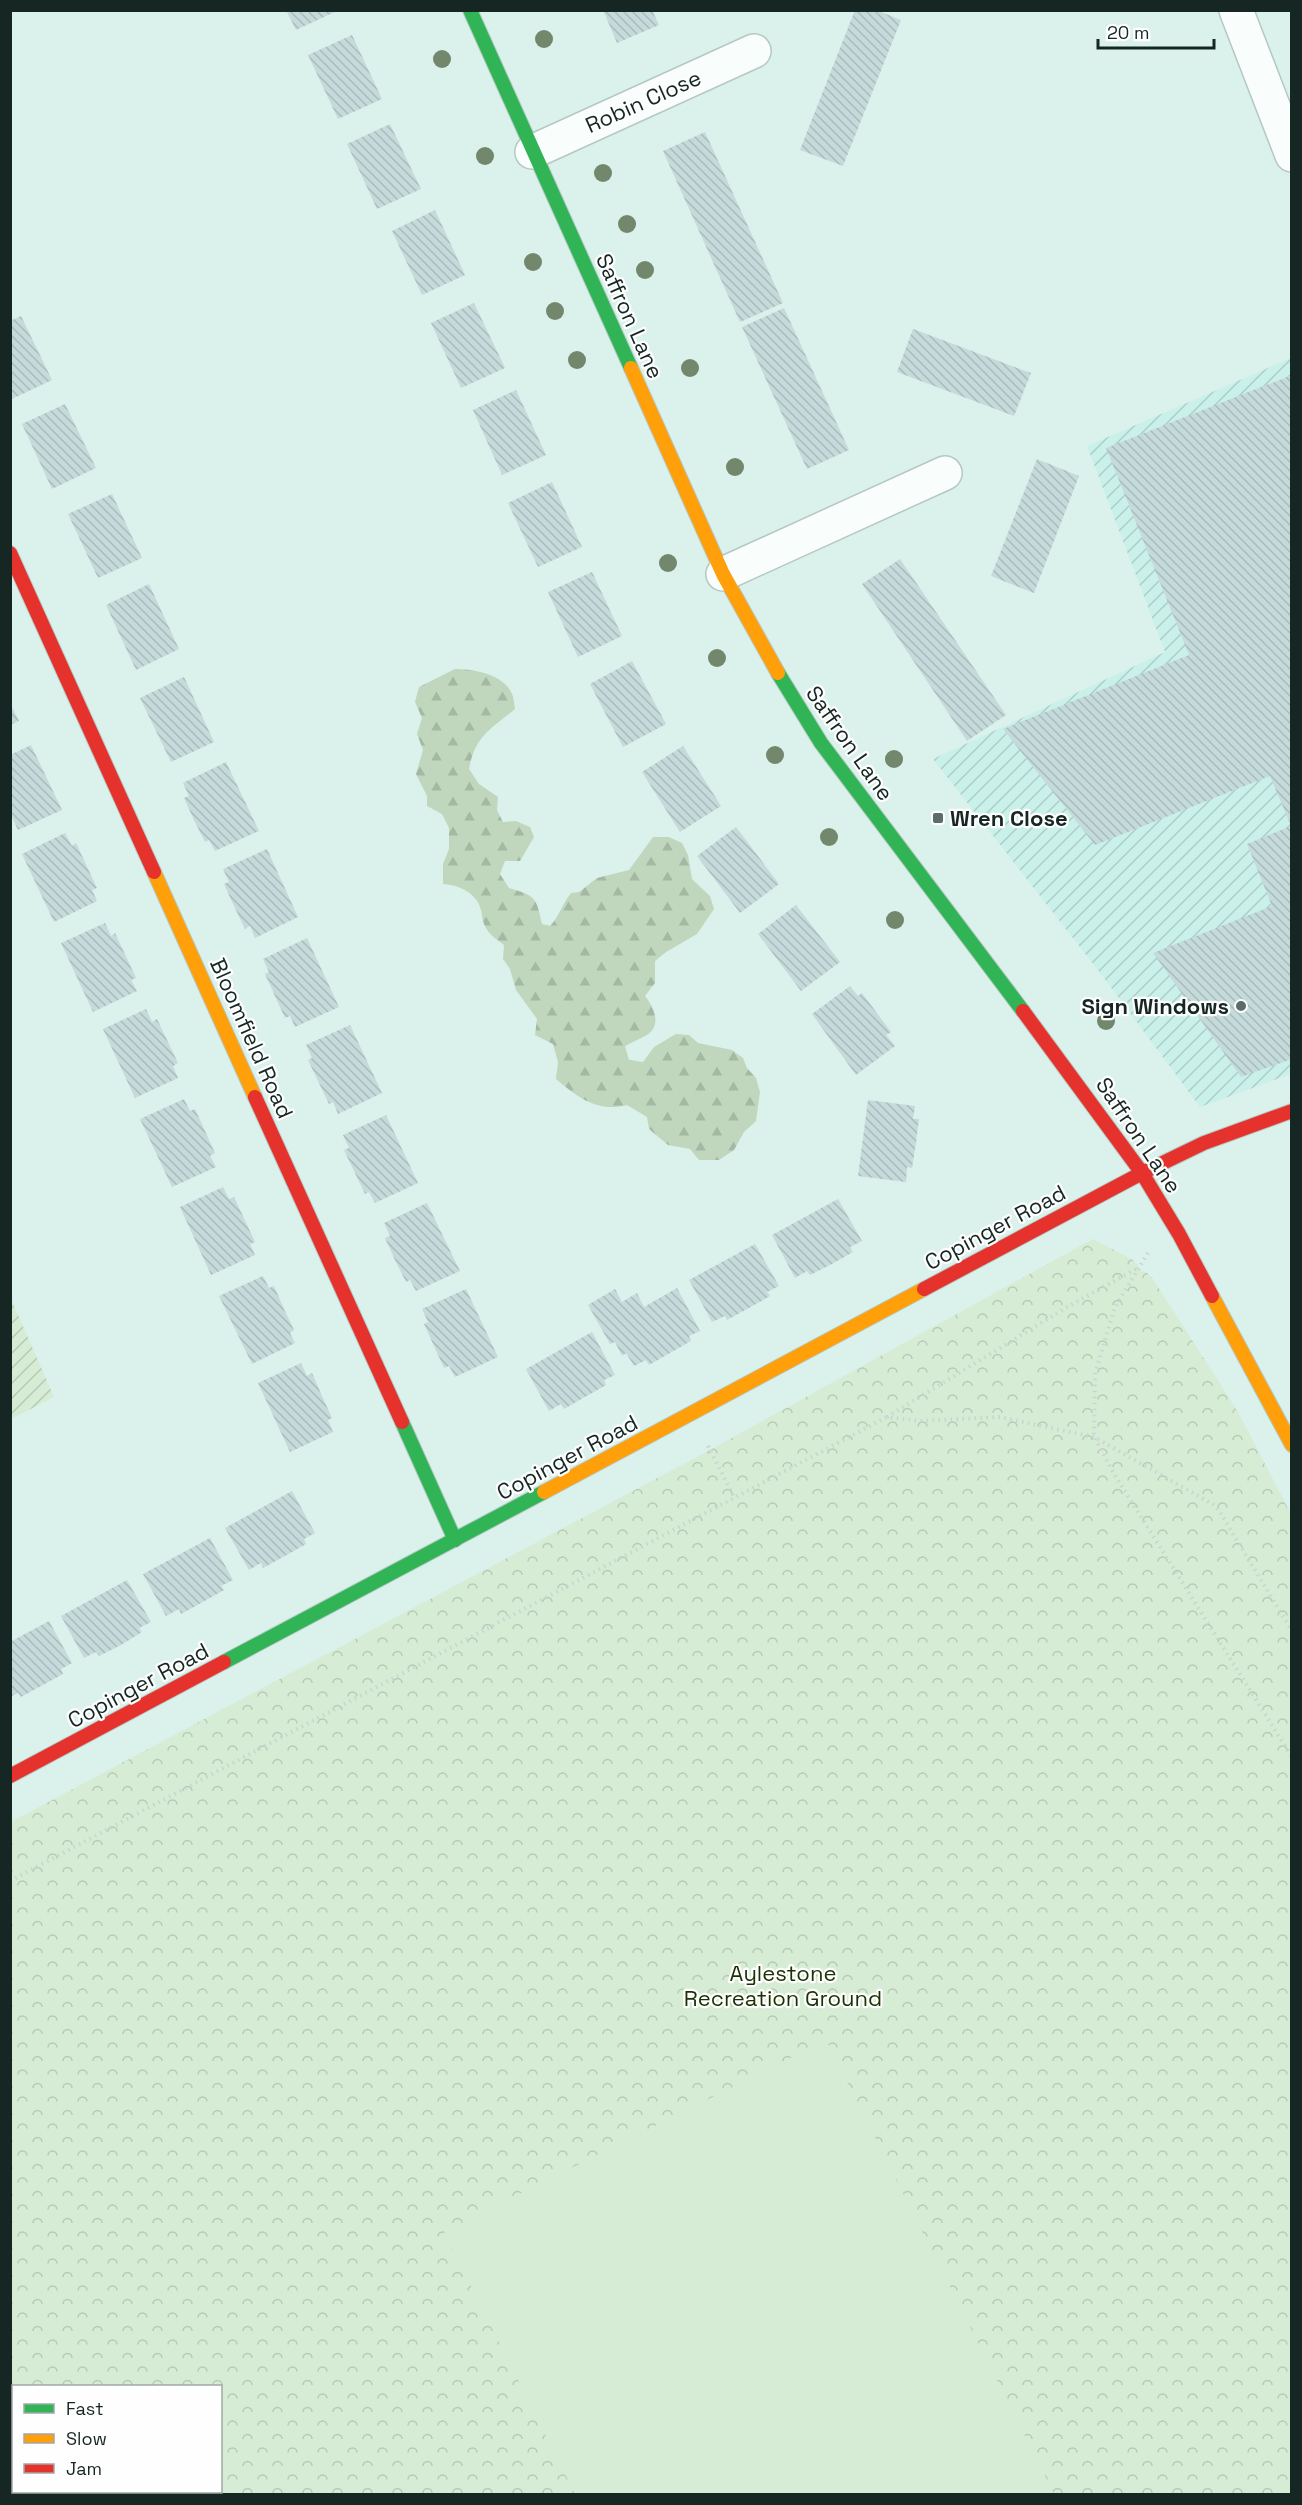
<svg xmlns="http://www.w3.org/2000/svg" width="1302" height="2505" font-family="'Space Grotesk',sans-serif">
<style>
.industrial{fill:url(#industrial-furrows)}
.forest{fill:url(#forest-firs)}
.park{fill:url(#park-crowns);fill-rule:evenodd}
.garden{fill:url(#garden-furrows)}
.pitch{fill:#d6ecd4}
.building{fill:url(#building-back-hatch)}
.lines{fill:none;stroke-linecap:round;stroke-linejoin:round}
.street-casing{stroke:#b6c8c4;stroke-width:36}
.fast-casing{stroke:#b6c8c4;stroke-width:16}
.slow-casing{stroke:#b6c8c4;stroke-width:16}
.jam-casing{stroke:#b6c8c4;stroke-width:16}
.path{stroke:#ccd3d2;stroke-width:4;stroke-dasharray:1.5 4.5;stroke-linecap:butt}
.street{stroke:#f9fdfc;stroke-width:33}
.fast{stroke:#30b455;stroke-width:14}
.slow{stroke:#ff9f0a;stroke-width:14}
.jam{stroke:#e5322d;stroke-width:14}
.tree{fill:#72876c}
.poi-dot{fill:#5b6d69;stroke:#fdfefd;stroke-width:2}
.labels{text-anchor:middle;dominant-baseline:central;stroke-width:4.5;stroke-linejoin:round;paint-order:stroke}
.street-label{font-size:22px;fill:#162623;stroke:#fdfefd}
.poi-label{font-size:22px;font-weight:bold;fill:#162623;stroke:#fdfefd;text-anchor:start}
.park-label{font-size:22px;fill:#1c3103;stroke:#fdfefd}
</style>
<defs>
<pattern id="industrial-furrows" width="10" height="10" patternUnits="userSpaceOnUse" patternTransform="scale(1.5)"><rect width="10" height="10" fill="#caf1e9"/><path d="M-1 1l2-2M0 10L10 0M9 11l2-2" fill="none" stroke="#adcec8"/></pattern>
<pattern id="forest-firs" width="22" height="20" patternUnits="userSpaceOnUse" patternTransform="scale(1.5)"><rect width="22" height="20" fill="#c0d7be"/><path d="M5 1l3.5 6h-7zM16 11l3.5 6h-7z" fill="#a4b8a3"/></pattern>
<pattern id="park-crowns" width="20" height="18" patternUnits="userSpaceOnUse" patternTransform="scale(1.5)"><rect width="20" height="18" fill="#d6ecd4"/><path d="M2 6a3 3 0 1 1 6 0M12 15a3 3 0 1 1 6 0" fill="none" stroke="#b7cab6"/></pattern>
<pattern id="garden-furrows" width="10" height="10" patternUnits="userSpaceOnUse" patternTransform="scale(1.5)"><rect width="10" height="10" fill="#d6ecd4"/><path d="M-1 1l2-2M0 10L10 0M9 11l2-2" fill="none" stroke="#b7cab6"/></pattern>
<pattern id="building-back-hatch" width="6" height="6" patternUnits="userSpaceOnUse" patternTransform="scale(1.5)"><rect width="6" height="6" fill="#c5dbdb"/><path d="M-1 5l2 2M0 0l6 6M5-1l2 2" fill="none" stroke="#a8bcbc"/></pattern>
</defs>
<rect width="100%" height="100%" fill="#daf1ec"/>
<path class="industrial" d="M 1291,358 L 1291,1074 L 1200,1107 L 1101,974 L 933,759 L 1165,652 L 1087,446 Z"/>
<path class="forest" d="M 455,669 C 473,669 504,674 512,694 C 514,698 514,704 515,709 C 491,729 475,736 469,769 L 479,784 L 498,797 L 497,810 L 503,822 L 516,821 L 530,827 L 534,837 L 520,861 L 505,861 L 500,874 L 509,888 C 536,896 536,897 542,924 L 550,926 C 557,920 563,903 571,893 L 579,892 L 597,878 L 629,870 L 653,837 L 669,837 L 682,843 L 688,855 L 692,879 L 710,896 L 714,909 L 697,934 L 666,952 L 655,961 L 655,983 L 645,996 C 654,1007 662,1025 647,1035 C 640,1039 632,1042 625,1046 L 629,1060 L 643,1062 L 654,1047 L 676,1034 L 689,1035 L 698,1043 L 732,1050 L 743,1058 L 747,1068 L 756,1078 L 760,1092 L 756,1121 L 744,1132 L 734,1150 L 719,1160 L 699,1160 L 690,1149 L 668,1145 L 649,1129 L 647,1117 L 627,1105 C 598,1113 577,1097 556,1079 L 558,1062 L 553,1044 L 535,1035 L 537,1019 L 516,990 L 510,969 L 503,959 L 504,945 C 496,939 488,934 484,924 C 482,919 482,914 481,910 C 477,893 459,885 443,884 L 443,864 L 449,849 L 449,828 L 442,814 L 427,806 L 427,796 L 416,774 L 423,750 L 417,734 L 422,718 L 415,702 L 419,687 Z"/>
<path class="park" d="M 1093,1239 L 1133,1260 L 1143,1272 L 1145,1271 L 1153,1279 L 1238,1412 L 1291,1514 L 1291,2494 L 11,2494 L 11,1822 L 710,1450 ZM 14,2386 L 220,2386 L 220,2492 L 14,2492 Z"/>
<path class="garden" d="M 11,1299 L 54,1397 L 11,1419 L 10,1419 Z"/>
<path class="pitch" d="M 826,2040 L 1054,2494 L 575,2494 L 444,2232 Z"/>
<g class="building">
<path d="M 286,10 L 339,10 L 296,30 Z"/>
<path d="M 603,10 L 652,10 L 659,25 L 617,43 Z"/>
<path d="M 855,10 L 876,10 L 901,20 L 843,166 L 800,150 Z"/>
<path d="M 352,35 L 382,99 L 338,119 L 308,55 Z"/>
<path d="M 390,124 L 421,189 L 377,209 L 347,144 Z"/>
<path d="M 705,132 L 783,303 L 740,322 L 663,151 Z"/>
<path d="M 435,210 L 465,275 L 422,295 L 392,231 Z"/>
<path d="M 474,303 L 505,368 L 461,388 L 431,323 Z"/>
<path d="M 784,308 L 849,450 L 807,469 L 742,327 Z"/>
<path d="M 21,316 L 52,380 L 10,400 L 10,321 Z"/>
<path d="M 913,329 L 1031,373 L 1014,416 L 897,372 Z"/>
<path d="M 1292,375 L 1292,1059 L 1241,1077 L 1153,953 L 1272,906 L 1247,844 L 1291,826 L 1270,776 L 1095,845 L 1003,729 L 1189,655 L 1106,448 Z"/>
<path d="M 516,390 L 546,455 L 502,475 L 473,410 Z"/>
<path d="M 65,404 L 96,468 L 52,489 L 22,424 Z"/>
<path d="M 1037,459 L 1079,476 L 1034,593 L 991,576 Z"/>
<path d="M 552,482 L 582,547 L 538,567 L 508,503 Z"/>
<path d="M 112,494 L 142,558 L 98,578 L 68,514 Z"/>
<path d="M 900,559 L 1006,715 L 967,741 L 862,584 Z"/>
<path d="M 592,572 L 622,636 L 578,657 L 548,592 Z"/>
<path d="M 149,584 L 179,649 L 136,670 L 106,605 Z"/>
<path d="M 632,661 L 666,724 L 623,747 L 590,684 Z"/>
<path d="M 184,677 L 214,742 L 171,762 L 140,698 Z"/>
<path d="M 10,703 L 19,721 L 10,725 Z"/>
<path d="M 31,745 L 62,810 L 18,830 L 10,813 L 10,755 Z"/>
<path d="M 683,746 L 721,806 L 680,832 L 642,772 Z"/>
<path d="M 226,762 L 259,831 L 215,851 L 209,840 L 205,842 L 194,820 L 184,798 L 189,796 L 183,783 Z"/>
<path d="M 736,827 L 779,884 L 740,913 L 697,856 Z"/>
<path d="M 65,833 L 72,846 L 76,843 L 97,888 L 92,890 L 97,901 L 54,922 L 22,854 Z"/>
<path d="M 267,849 L 298,917 L 255,938 L 250,926 L 245,929 L 234,906 L 224,884 L 229,882 L 223,869 Z"/>
<path d="M 796,905 L 840,962 L 801,991 L 758,934 Z"/>
<path d="M 105,923 L 111,936 L 115,933 L 136,978 L 131,980 L 137,991 L 93,1012 L 61,943 Z"/>
<path d="M 307,938 L 339,1007 L 295,1027 L 290,1016 L 285,1018 L 265,974 L 269,972 L 263,959 Z"/>
<path d="M 850,986 L 858,996 L 862,993 L 891,1032 L 886,1035 L 895,1046 L 856,1075 L 812,1014 Z"/>
<path d="M 146,1009 L 152,1022 L 157,1019 L 178,1063 L 173,1066 L 178,1078 L 135,1098 L 103,1029 Z"/>
<path d="M 350,1025 L 382,1093 L 338,1114 L 333,1102 L 329,1104 L 308,1060 L 312,1058 L 306,1045 Z"/>
<path d="M 184,1099 L 190,1111 L 195,1109 L 215,1153 L 210,1156 L 216,1167 L 172,1187 L 140,1119 Z"/>
<path d="M 868,1100 L 915,1106 L 913,1119 L 919,1119 L 916,1143 L 912,1168 L 907,1167 L 906,1182 L 858,1176 Z"/>
<path d="M 386,1115 L 418,1183 L 375,1203 L 369,1192 L 365,1194 L 344,1150 L 349,1148 L 343,1135 Z"/>
<path d="M 223,1187 L 229,1199 L 234,1197 L 255,1242 L 250,1244 L 255,1255 L 211,1275 L 180,1207 Z"/>
<path d="M 838,1199 L 862,1241 L 850,1247 L 853,1252 L 832,1264 L 810,1275 L 807,1271 L 795,1278 L 772,1235 Z"/>
<path d="M 427,1203 L 460,1271 L 416,1291 L 410,1280 L 406,1282 L 395,1260 L 385,1238 L 390,1236 L 384,1223 Z"/>
<path d="M 755,1244 L 779,1286 L 767,1292 L 770,1296 L 749,1308 L 727,1320 L 725,1316 L 712,1322 L 689,1280 Z"/>
<path d="M 263,1276 L 269,1288 L 274,1286 L 284,1309 L 294,1330 L 290,1333 L 295,1343 L 252,1364 L 219,1296 Z"/>
<path d="M 677,1288 L 700,1331 L 689,1336 L 691,1341 L 649,1365 L 646,1360 L 634,1366 L 626,1353 L 622,1356 L 615,1342 L 610,1344 L 588,1305 L 615,1289 L 622,1302 L 637,1293 L 644,1307 Z"/>
<path d="M 466,1289 L 498,1357 L 455,1377 L 449,1366 L 444,1368 L 424,1324 L 428,1322 L 422,1309 Z"/>
<path d="M 592,1332 L 615,1375 L 604,1380 L 606,1385 L 564,1409 L 561,1404 L 549,1411 L 526,1369 Z"/>
<path d="M 301,1363 L 307,1376 L 312,1373 L 322,1396 L 332,1418 L 328,1420 L 333,1432 L 290,1452 L 258,1383 Z"/>
<path d="M 292,1491 L 315,1533 L 304,1539 L 306,1544 L 285,1556 L 263,1568 L 261,1563 L 249,1570 L 225,1528 Z"/>
<path d="M 210,1538 L 233,1580 L 221,1586 L 224,1590 L 203,1602 L 181,1614 L 179,1609 L 166,1616 L 143,1574 Z"/>
<path d="M 127,1580 L 151,1622 L 139,1628 L 142,1632 L 121,1645 L 99,1656 L 96,1652 L 84,1658 L 61,1616 Z"/>
<path d="M 49,1621 L 72,1663 L 61,1669 L 63,1674 L 21,1697 L 18,1693 L 10,1697 L 10,1642 Z"/>
</g>
<g class="lines">
<defs>
<g id="street">
<path d="M 1236,10 L 1292,155"/>
<path d="M 532,152 L 754,51"/>
<path d="M 723,574 L 945,473"/>
</g>
<g id="fast">
<path d="M 470,10 L 631,368"/>
<path d="M 778,673 L 821,743 L 1023,1011"/>
<path d="M 402,1422 L 455,1540"/>
<path d="M 224,1662 L 544,1492"/>
</g>
<g id="slow">
<path d="M 631,368 L 723,574 L 778,673"/>
<path d="M 154,872 L 255,1097"/>
<path d="M 1212,1296 L 1292,1445"/>
<path d="M 544,1492 L 924,1289"/>
</g>
<g id="jam">
<path d="M 10,553 L 154,872"/>
<path d="M 1023,1011 L 1142,1173 L 1179,1234 L 1212,1296"/>
<path d="M 255,1097 L 402,1422"/>
<path d="M 924,1289 L 1142,1173 L 1204,1143 L 1292,1111"/>
<path d="M 10,1776 L 224,1662"/>
</g>
</defs>
<use href="#street" class="street-casing"/>
<use href="#fast" class="fast-casing"/>
<use href="#slow" class="slow-casing"/>
<use href="#jam" class="jam-casing"/>
<g class="path">
<path d="M 1148,1253 L 1115,1307 L 1095,1374 L 1094,1437 L 1116,1477 L 1292,1757"/>
<path d="M 887,1417 L 1069,1306 L 1136,1269"/>
<path d="M 708,1446 L 734,1497"/>
<path d="M 10,1881 L 887,1417 L 920,1421 L 1000,1417 L 1094,1437 L 1216,1506 L 1292,1631"/>
</g>
<use href="#street" class="street"/>
<use href="#fast" class="fast"/>
<use href="#slow" class="slow"/>
<use href="#jam" class="jam"/>
</g>
<g class="tree">
<circle cx="544" cy="39" r="9"/>
<circle cx="442" cy="59" r="9"/>
<circle cx="485" cy="156" r="9"/>
<circle cx="603" cy="173" r="9"/>
<circle cx="627" cy="224" r="9"/>
<circle cx="533" cy="262" r="9"/>
<circle cx="645" cy="270" r="9"/>
<circle cx="555" cy="311" r="9"/>
<circle cx="577" cy="360" r="9"/>
<circle cx="690" cy="368" r="9"/>
<circle cx="735" cy="467" r="9"/>
<circle cx="668" cy="563" r="9"/>
<circle cx="717" cy="658" r="9"/>
<circle cx="775" cy="755" r="9"/>
<circle cx="894" cy="759" r="9"/>
<circle cx="829" cy="837" r="9"/>
<circle cx="895" cy="920" r="9"/>
<circle cx="1106" cy="1021" r="9"/>
</g>
<g class="poi-dot">
<rect x="932" y="812" width="12" height="12" rx="3"/>
<circle cx="1241" cy="1006" r="6"/>
</g>
<g class="labels">
<g class="street-label">
<text transform="translate(643 101) rotate(-24)">Robin Close</text>
<text transform="translate(630 316) rotate(66)">Saffron Lane</text>
<text transform="translate(850 743) rotate(55)">Saffron Lane</text>
<text transform="translate(252 1038) rotate(66)">Bloomfield Road</text>
<text transform="translate(1139 1135) rotate(56)">Saffron Lane</text>
<text transform="translate(995 1227) rotate(-28)">Copinger Road</text>
<text transform="translate(567 1457) rotate(-28)">Copinger Road</text>
<text transform="translate(138 1685) rotate(-28)">Copinger Road</text>
</g>
<g class="poi-label">
<text x="950" y="818">Wren Close</text>
<text x="1229" y="1006" text-anchor="end">Sign Windows</text>
</g>
<g class="park-label">
<text x="783" y="1973">Aylestone<tspan x="783" dy="25">Recreation Ground</tspan></text>
</g>
</g>
<rect width="1302" height="2505" fill="none" stroke="#162623" stroke-width="24"/>
<rect x="12" y="2385" width="210" height="108" fill="#fdfefd" stroke="#a1a8a6" stroke-width="1.5"/>
<rect x="24" y="2404" width="30" height="9" fill="#30b455" stroke="#a1a8a6" stroke-width="1.5"/>
<text x="66" y="2415" font-size="18" fill="#162623">Fast</text>
<rect x="24" y="2434" width="30" height="9" fill="#ff9f0a" stroke="#a1a8a6" stroke-width="1.5"/>
<text x="66" y="2445" font-size="18" fill="#162623">Slow</text>
<rect x="24" y="2464" width="30" height="9" fill="#e5322d" stroke="#a1a8a6" stroke-width="1.5"/>
<text x="66" y="2475" font-size="18" fill="#162623">Jam</text>
<path d="M1098 39v9h116v-9" fill="none" stroke="#162623" stroke-width="3"/>
<text x="1107" y="39" font-size="18" fill="#162623" stroke="#fdfefd" stroke-width="4.5" paint-order="stroke">20 m</text>
</svg>
